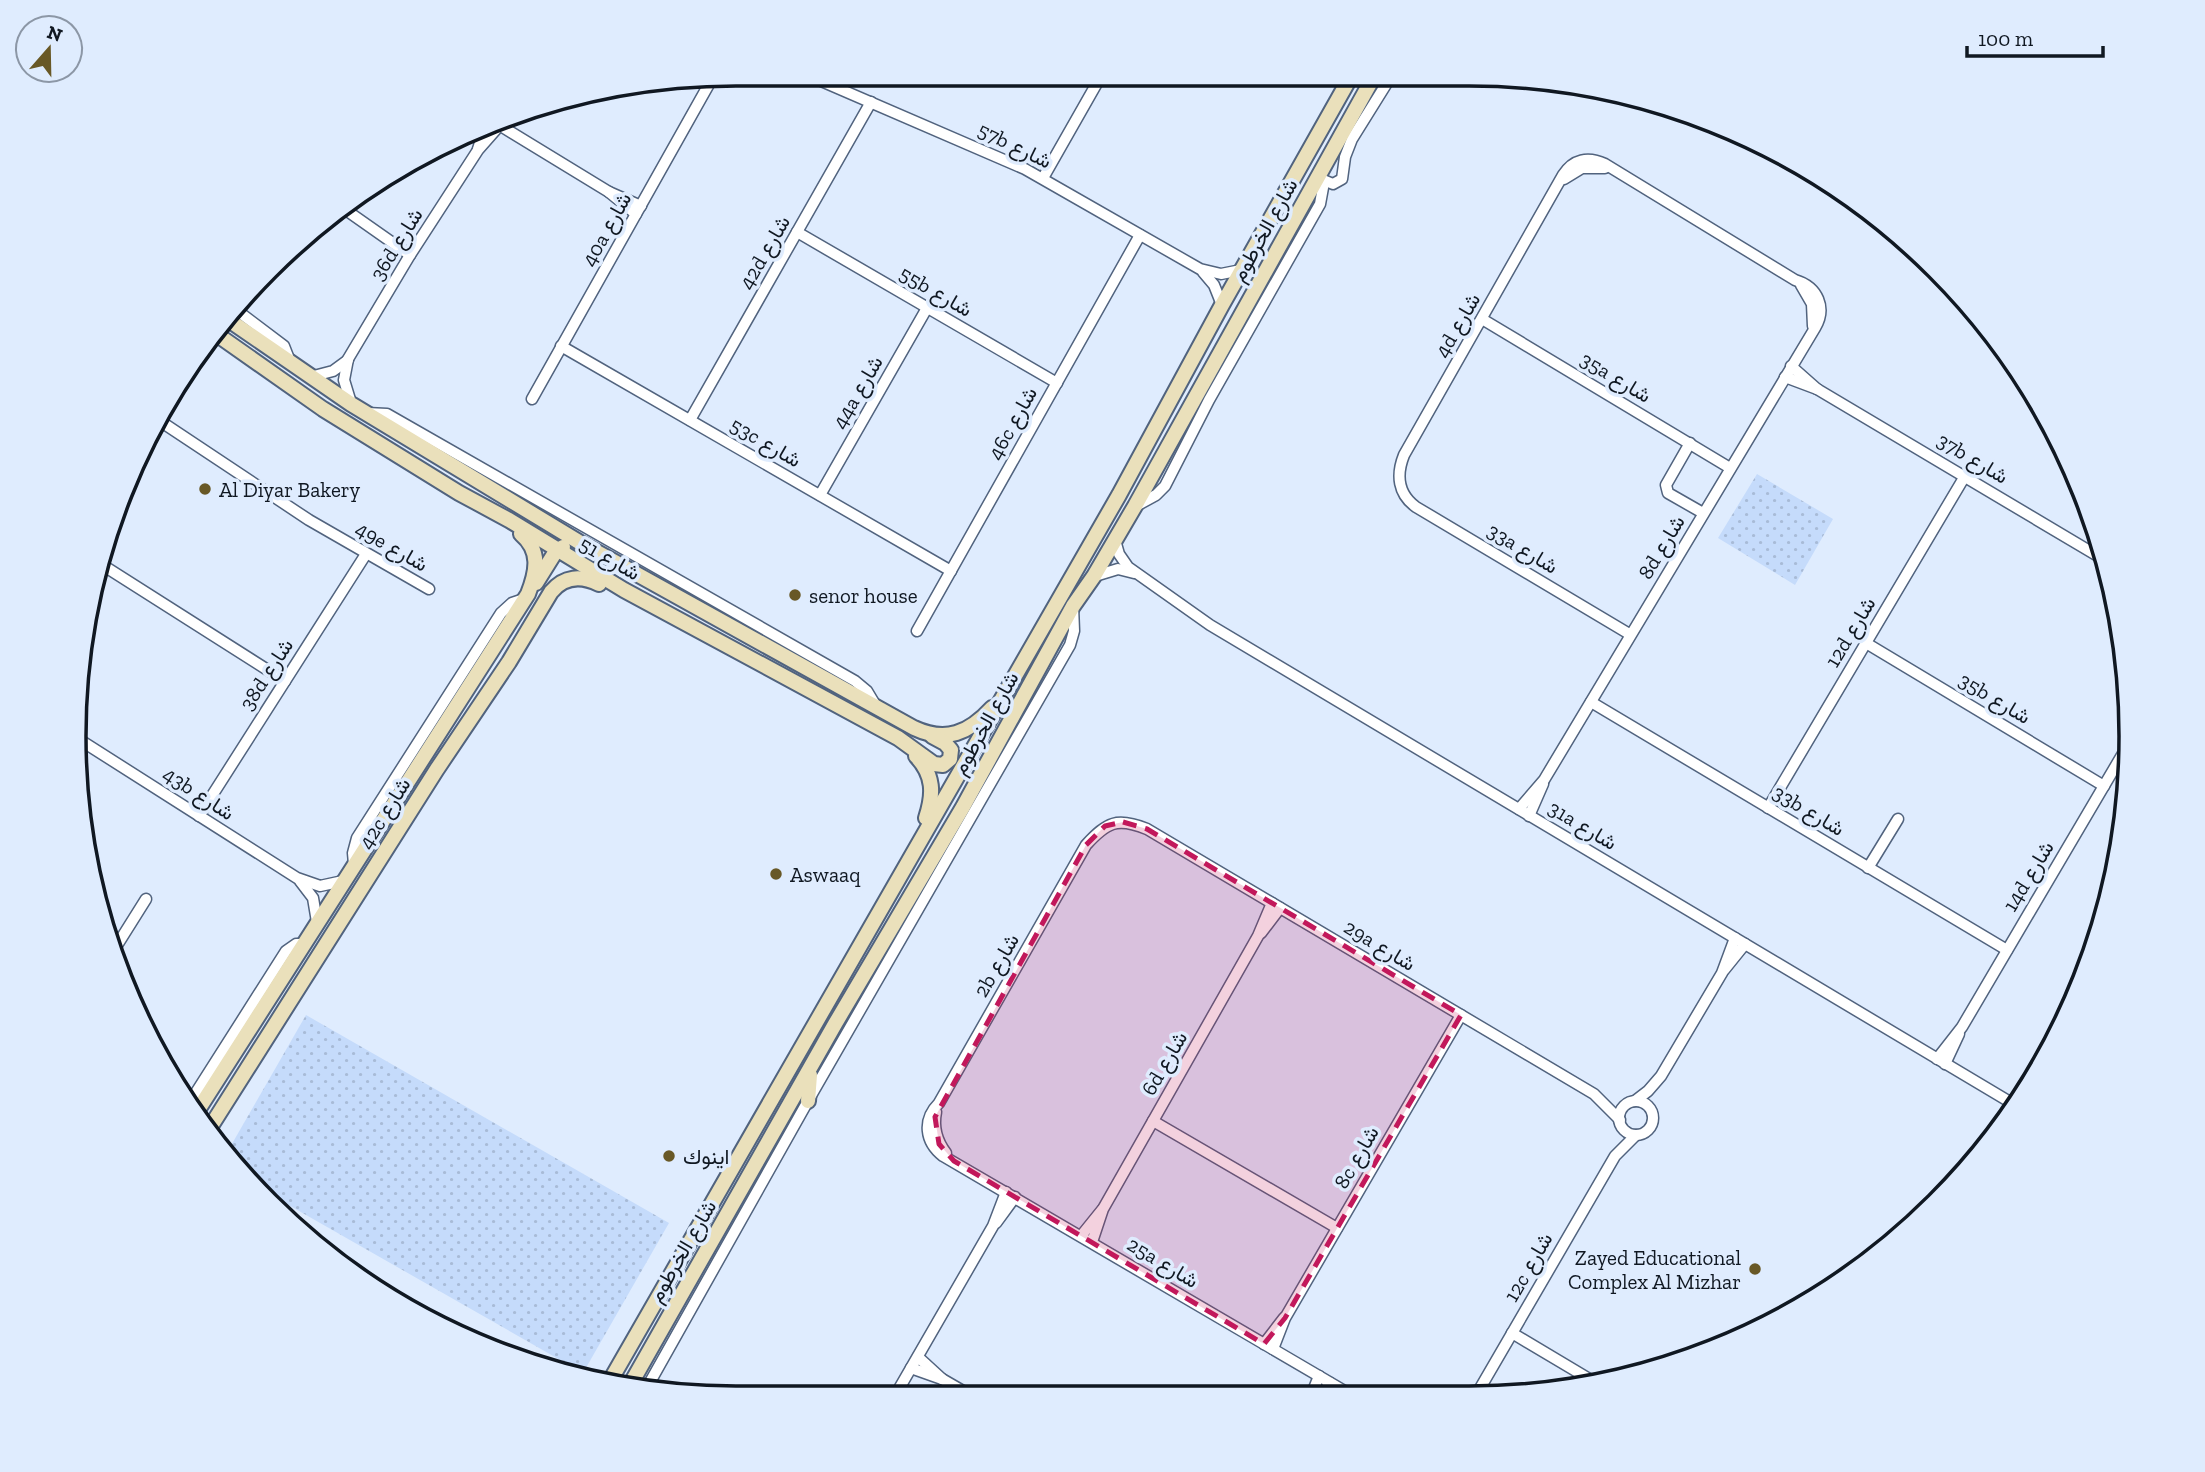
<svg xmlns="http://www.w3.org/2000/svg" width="2205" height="1472" font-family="'Zilla Slab',Vazirmatn,serif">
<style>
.park{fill:url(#park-dots)}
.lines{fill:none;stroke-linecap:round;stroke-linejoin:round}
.street-casing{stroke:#51637e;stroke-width:13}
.secondary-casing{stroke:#51637e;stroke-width:18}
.street{stroke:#fff;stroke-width:10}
.secondary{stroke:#eae0bb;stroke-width:14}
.marked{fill:#c2185b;fill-opacity:0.2;stroke:#c2185b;stroke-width:5;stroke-dasharray:14 9;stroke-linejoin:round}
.poi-dot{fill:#685826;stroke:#dfecfe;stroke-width:2.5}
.labels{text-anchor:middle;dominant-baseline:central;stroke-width:7;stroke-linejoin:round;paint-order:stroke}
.street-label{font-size:21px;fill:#101822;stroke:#dfecfe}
.poi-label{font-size:21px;fill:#101822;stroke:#dfecfe;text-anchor:start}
.rim{fill:none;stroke:#101822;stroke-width:3.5}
</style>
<defs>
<pattern id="park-dots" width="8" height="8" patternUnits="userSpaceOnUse" patternTransform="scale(1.75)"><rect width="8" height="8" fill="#c5dbfb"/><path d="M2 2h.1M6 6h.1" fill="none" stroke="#a8bbd7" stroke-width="1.8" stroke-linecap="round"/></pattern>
</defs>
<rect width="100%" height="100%" fill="#dfecfe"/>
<g class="park">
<path d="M 1757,474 L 1833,519 L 1795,585 L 1718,538 Z"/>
<path d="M 306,1015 L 669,1223 L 583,1373 L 264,1191 L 229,1149 Z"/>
</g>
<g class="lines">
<defs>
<g id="street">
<path d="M 805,74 L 1025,169 L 1200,269 L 1221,274 L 1241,270"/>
<path d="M 496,123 L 609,192 L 641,206"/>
<path d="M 478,149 L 485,127"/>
<path d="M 1043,178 L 1101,76"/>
<path d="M 1321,179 L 1333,184 L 1342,179 L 1345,157 L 1352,139 L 1390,78"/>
<path d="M 1564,179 L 1582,168 L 1605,168"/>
<path d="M 609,192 L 636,214"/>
<path d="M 343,208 L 410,255"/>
<path d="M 797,232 L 1057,383"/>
<path d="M 1203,272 L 1214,285 L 1222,305"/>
<path d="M 1801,285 L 1812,304 L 1813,326"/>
<path d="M 235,309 L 284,346 L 291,364"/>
<path d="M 1482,319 L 1730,468"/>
<path d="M 561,346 L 951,571"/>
<path d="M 1791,366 L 1817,389 L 2108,562"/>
<path d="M 310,377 L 333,371 L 348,360"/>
<path d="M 1785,377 L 1817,389"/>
<path d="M 532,399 L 713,77"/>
<path d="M 351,403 L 344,380 L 348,359 L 410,255 L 478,150 L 500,125"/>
<path d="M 367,413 L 387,414 L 855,681 L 867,691 L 876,706"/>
<path d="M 690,420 L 871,102"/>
<path d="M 160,421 L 309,520 L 429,589"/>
<path d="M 1690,443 L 1666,485 L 1668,493 L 1703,513"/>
<path d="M 820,495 L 927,308"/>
<path d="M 1136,506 L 1156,495 L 1165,486 L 1209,400 L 1320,204 L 1324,182"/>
<path d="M 1115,540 L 1119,554 L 1128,567 L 1210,625 L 2015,1105"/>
<path d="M 104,566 L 285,681"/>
<path d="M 1095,576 L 1118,569 L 1134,573"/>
<path d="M 917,631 L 1140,235"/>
<path d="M 1866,643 L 2104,786"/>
<path d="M 1591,702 L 2007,950"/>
<path d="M 80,740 L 297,878 L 320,886 L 343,881"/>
<path d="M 1768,808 L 1965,476"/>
<path d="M 1519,809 L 1544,780 L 1815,328 C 1827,308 1818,287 1795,280 L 1605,164 C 1588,156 1573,159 1563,175 L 1404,455 C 1396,475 1398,494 1416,507 L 1631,635"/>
<path d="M 199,816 L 366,554"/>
<path d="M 1529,816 L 1543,784"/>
<path d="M 354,864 L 353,853 L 357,838 L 501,613 L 512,603 L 524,599"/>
<path d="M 1868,868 L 1898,819"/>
<path d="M 300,881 L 313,898 L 317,922"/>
<path d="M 1261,933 L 1280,908"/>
<path d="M 114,950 L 146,899"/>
<path d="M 1724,970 L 1745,944"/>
<path d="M 1937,1059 L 1962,1027 L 2128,745"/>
<path d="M 1945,1064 L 1959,1034"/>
<path d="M 1635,1101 L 1648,1091 L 1661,1076 L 1722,973 L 1735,938"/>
<circle cx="1636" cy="1118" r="17"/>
<path d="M 190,1102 L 286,951 L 296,944 L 303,944"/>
<path d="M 936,1112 C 933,1127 936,1140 946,1153"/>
<path d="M 1153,1121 L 1337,1228"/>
<path d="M 996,1223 L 1015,1197"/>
<path d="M 1081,1236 L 1102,1210"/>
<path d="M 1092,1242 L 1103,1209 L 1258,936 L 1272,903"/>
<path d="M 1512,1333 L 1596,1383"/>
<path d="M 1264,1344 L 1284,1318"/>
<path d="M 1273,1349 L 1285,1318 L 1461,1015"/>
<path d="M 918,1357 L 942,1379"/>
<path d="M 911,1368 L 942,1379 L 968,1394"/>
<path d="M 645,1391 L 813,1092 L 1070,645 L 1074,631 L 1073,606"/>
<path d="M 896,1394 L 993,1226 L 1006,1192"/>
<path d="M 1311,1396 L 1319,1376"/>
<path d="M 1320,1396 L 1330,1383"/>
<path d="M 1353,1396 L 943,1156 C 925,1142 922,1120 939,1103 L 1086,845 C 1107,822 1117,817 1147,829 L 1594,1094 L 1620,1120"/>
<path d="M 1475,1397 L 1615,1156 L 1636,1135"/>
</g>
<g id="secondary">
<path d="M 226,318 L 351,404 L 579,542 L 914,728 C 946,743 969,733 992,708"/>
<path d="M 212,331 L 323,409 L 459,493 L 509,520 L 624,590 L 898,738 L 934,764 L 943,765 L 950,759 L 951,750 L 945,743 L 932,736"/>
<path d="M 536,583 L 556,551 L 563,547"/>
<path d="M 916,756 C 934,775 934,794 926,818"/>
<path d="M 808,1101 L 810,1075"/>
<path d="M 198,1110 L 528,594 C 537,571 541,551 521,534"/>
<path d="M 211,1126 L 437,769 L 509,662 L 551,592 C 564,576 581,575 599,584"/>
<path d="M 610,1381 L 1119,495 L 1222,305 L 1350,78"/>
<path d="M 629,1387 L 835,1024 L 963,807 L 1073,606 L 1094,576 L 1135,506 L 1373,78"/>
</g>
</defs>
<use href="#street" class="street-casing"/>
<use href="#secondary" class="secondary-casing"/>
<use href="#street" class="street"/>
<use href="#secondary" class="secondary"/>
</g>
<path class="marked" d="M 1123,822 L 1147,829 L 1461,1015 L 1285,1318 L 1264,1344 L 954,1161 L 939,1144 L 935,1117 L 1086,845 L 1105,826 Z"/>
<g class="poi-dot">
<circle cx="205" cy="489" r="7"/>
<circle cx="795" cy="595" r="7"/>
<circle cx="776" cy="874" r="7"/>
<circle cx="669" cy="1156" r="7"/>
<circle cx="1755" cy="1269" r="7"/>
</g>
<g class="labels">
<g class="street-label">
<text transform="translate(1015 145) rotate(26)">57b شارع</text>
<text transform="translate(606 229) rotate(-61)">40a شارع</text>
<text transform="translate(1264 230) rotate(-61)">شارع الخرطوم</text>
<text transform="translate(396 244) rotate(-58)">36d شارع</text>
<text transform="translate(764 252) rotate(-60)">42d شارع</text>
<text transform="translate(936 291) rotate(30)">55b شارع</text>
<text transform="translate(1457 325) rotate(-60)">4d شارع</text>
<text transform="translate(1616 377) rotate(31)">35a شارع</text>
<text transform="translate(857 392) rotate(-60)">44a شارع</text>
<text transform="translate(1012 423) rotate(-61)">46c شارع</text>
<text transform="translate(766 442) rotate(30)">53c شارع</text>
<text transform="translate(1973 458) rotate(31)">37b شارع</text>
<text transform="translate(392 546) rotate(30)">49e شارع</text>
<text transform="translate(1661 547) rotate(-59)">8d شارع</text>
<text transform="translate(1523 548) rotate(31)">33a شارع</text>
<text transform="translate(610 558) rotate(30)">شارع 51</text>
<text transform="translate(1850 632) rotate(-59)">12d شارع</text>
<text transform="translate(266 674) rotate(-57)">38d شارع</text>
<text transform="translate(1995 698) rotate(31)">35b شارع</text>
<text transform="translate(985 723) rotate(-61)">شارع الخرطوم</text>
<text transform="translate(199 793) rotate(33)">43b شارع</text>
<text transform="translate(1809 810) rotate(31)">33b شارع</text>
<text transform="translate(384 813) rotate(-58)">42c شارع</text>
<text transform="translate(1583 825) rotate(31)">31a شارع</text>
<text transform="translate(2028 876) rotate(-59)">14d شارع</text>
<text transform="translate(1380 945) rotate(31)">29a شارع</text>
<text transform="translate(996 965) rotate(-60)">2b شارع</text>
<text transform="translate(1164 1063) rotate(-60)">6d شارع</text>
<text transform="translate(1356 1157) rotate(-60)">8c شارع</text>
<text transform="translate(682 1251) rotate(-60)">شارع الخرطوم</text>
<text transform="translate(1163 1262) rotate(31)">25a شارع</text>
<text transform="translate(1528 1267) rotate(-60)">12c شارع</text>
</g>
<g class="poi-label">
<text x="219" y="489">Al Diyar Bakery</text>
<text x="809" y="595">senor house</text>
<text x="790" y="874">Aswaaq</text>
<text x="683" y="1156">اينوك</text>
<text x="1741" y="1257" text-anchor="end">Zayed Educational<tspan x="1741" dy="24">Complex Al Mizhar</tspan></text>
</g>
</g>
<path d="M0 0H2205V1472H0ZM736 86H1469A650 650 0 0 1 2119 736V736A650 650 0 0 1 1469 1386H736A650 650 0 0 1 86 736V736A650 650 0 0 1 736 86Z" fill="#dfecfe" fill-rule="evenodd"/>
<path class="rim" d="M736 86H1469A650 650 0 0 1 2119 736V736A650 650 0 0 1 1469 1386H736A650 650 0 0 1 86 736V736A650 650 0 0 1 736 86Z"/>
<g transform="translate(49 49) rotate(20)"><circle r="33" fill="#dfecfe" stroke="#8c97a6" stroke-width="2"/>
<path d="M0-5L12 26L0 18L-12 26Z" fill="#685826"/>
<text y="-10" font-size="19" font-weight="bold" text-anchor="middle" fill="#101822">N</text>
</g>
<path d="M1967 46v10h136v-10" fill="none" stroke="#101822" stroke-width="3.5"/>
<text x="1978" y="46" font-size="21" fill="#101822" stroke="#dfecfe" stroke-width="5" paint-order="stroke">100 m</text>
</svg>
